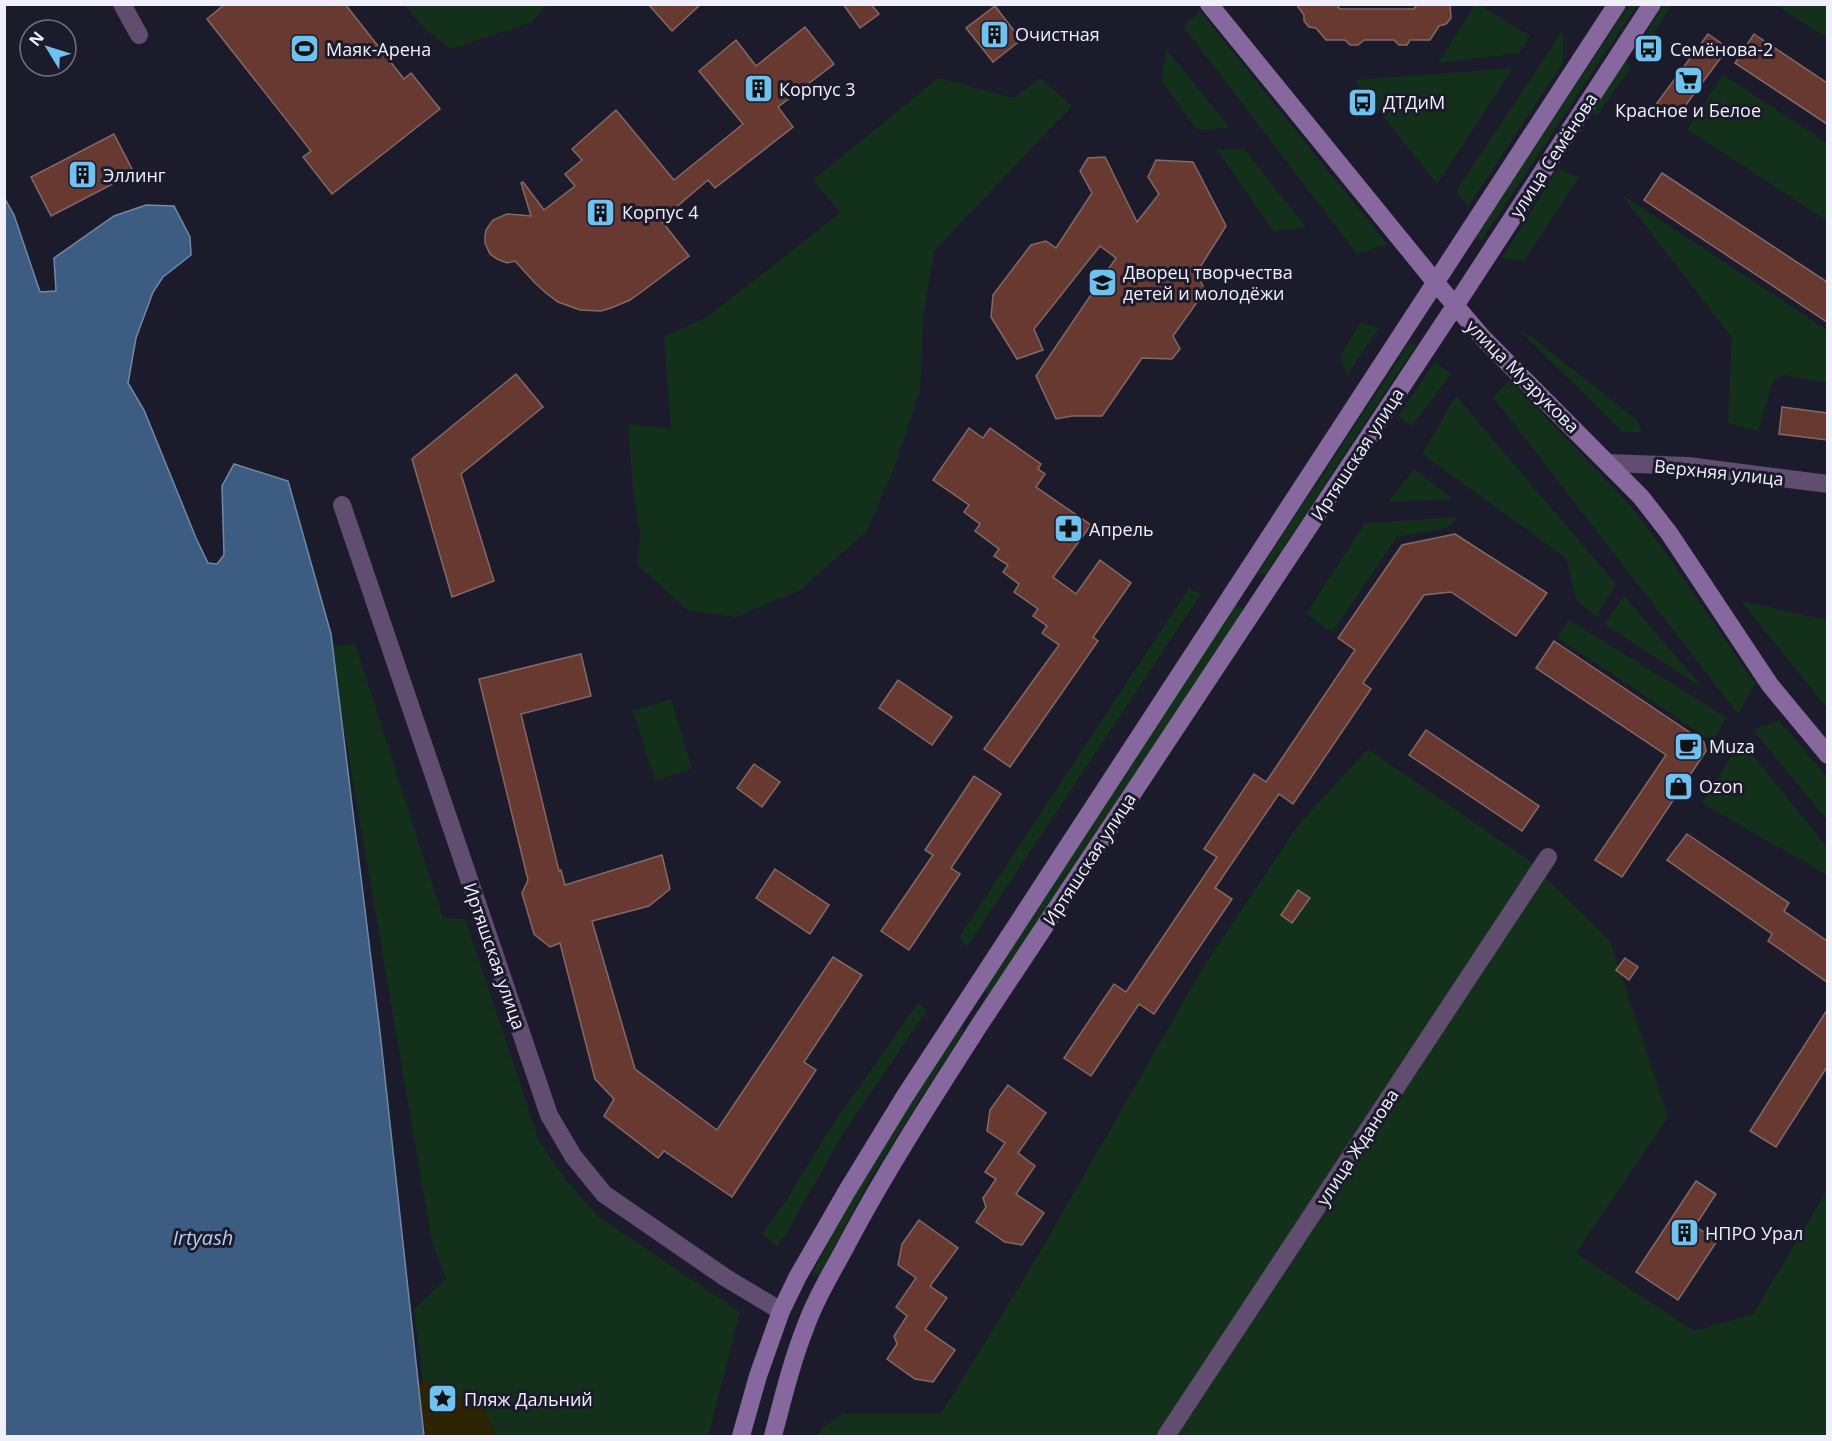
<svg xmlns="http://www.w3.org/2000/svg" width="1832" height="1441" font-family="'Open Sans',sans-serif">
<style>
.green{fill:#13301a}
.sand{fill:#2c2403}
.water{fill:#3c5d81;stroke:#7289a6;stroke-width:1.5}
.building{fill:#683930;stroke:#826a65;stroke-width:1.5}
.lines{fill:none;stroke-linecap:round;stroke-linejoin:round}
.street{stroke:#604d6f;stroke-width:18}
.secondary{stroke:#86679e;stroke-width:18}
.labels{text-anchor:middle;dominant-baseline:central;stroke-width:6;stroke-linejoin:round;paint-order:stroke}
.poi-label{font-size:18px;fill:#f0f0fd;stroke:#1c1b2c;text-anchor:start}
.street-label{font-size:18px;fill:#f0f0fd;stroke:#1c1b2c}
.water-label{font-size:20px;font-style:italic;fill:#b1d0f3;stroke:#1c1b2c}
</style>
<rect width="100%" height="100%" fill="#1c1b2c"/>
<g class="green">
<path d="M 1664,4 L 1669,5 L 1669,10 L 1644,47 L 1647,31 Z"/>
<path d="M 404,5 L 546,5 L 532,22 L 451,49 L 427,31 Z"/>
<path d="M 1475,5 L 1480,5 L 1530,36 L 1519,53 L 1438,63 Z"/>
<path d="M 1629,5 L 1637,5 L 1482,240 L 1475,236 Z"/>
<path d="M 1776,5 L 1827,5 L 1827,38 Z"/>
<path d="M 1200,11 L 1387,244 L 1357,254 L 1183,26 Z"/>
<path d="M 1563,30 L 1563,63 L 1468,207 L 1456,191 Z"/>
<path d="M 1166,49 L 1230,128 L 1197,130 L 1162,81 Z"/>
<path d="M 1626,59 L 1630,69 L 1598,114 L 1588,116 Z"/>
<path d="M 1513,68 L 1437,184 L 1354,80 Z"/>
<path d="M 1723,75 L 1827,143 L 1827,221 L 1687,129 Z"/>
<path d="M 938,78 L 1014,98 L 1040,78 L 1072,106 L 934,251 L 923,318 L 920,390 L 894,468 L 866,532 L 800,590 L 736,617 L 687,610 L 638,565 L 640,533 L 633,490 L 628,424 L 671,429 L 664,336 L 707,317 L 840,213 L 813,180 Z"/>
<path d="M 1244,149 L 1306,227 L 1274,232 L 1217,150 Z"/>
<path d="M 1558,168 L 1579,177 L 1524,261 L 1502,258 Z"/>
<path d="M 1622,195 L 1827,330 L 1827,383 L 1784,375 L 1773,381 L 1758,431 L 1728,423 L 1732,338 Z"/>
<path d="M 1361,322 L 1379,328 L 1347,375 L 1340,356 Z"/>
<path d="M 1520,331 L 1532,337 L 1637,420 L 1642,432 L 1623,432 Z"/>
<path d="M 1410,342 L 1416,345 L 1266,574 L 1257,574 Z"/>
<path d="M 1435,362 L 1451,374 L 1412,426 L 1398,416 Z"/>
<path d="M 1510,380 L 1630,505 L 1666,553 L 1755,683 L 1738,714 L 1493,397 Z"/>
<path d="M 1456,396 L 1616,584 L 1596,617 L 1576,599 L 1566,558 L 1422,454 Z"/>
<path d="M 1414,469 L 1453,499 L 1388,502 Z"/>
<path d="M 1458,517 L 1447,528 L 1397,537 L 1332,632 L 1306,614 L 1365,523 Z"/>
<path d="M 1189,588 L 1201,594 L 967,947 L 959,937 Z"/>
<path d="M 1624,596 L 1703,688 L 1604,624 Z"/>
<path d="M 1741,601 L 1827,620 L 1827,708 Z"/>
<path d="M 1235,605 L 1244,609 L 989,996 L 983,990 Z"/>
<path d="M 1569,620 L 1726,717 L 1713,742 L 1557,637 Z"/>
<path d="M 355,644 L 443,918 L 465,919 L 538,1139 L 565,1179 L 599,1217 L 740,1312 L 708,1436 L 496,1436 L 484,1410 L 448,1388 L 423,1381 L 414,1309 L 446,1279 L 432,1242 L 330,647 Z"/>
<path d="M 671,699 L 692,769 L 655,781 L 633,711 Z"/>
<path d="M 1779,720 L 1827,777 L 1827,820 L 1753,730 Z"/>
<path d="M 1741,741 L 1827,847 L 1827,875 L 1702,803 Z"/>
<path d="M 1368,749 L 1527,859 L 1610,941 L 1668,1117 L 1576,1253 L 1694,1331 L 1753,1314 L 1827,1190 L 1827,1436 L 817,1436 L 822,1428 L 843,1414 L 941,1414 L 1033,1264 L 1204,966 L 1299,824 Z"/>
<path d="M 918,1003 L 927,1010 L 844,1132 L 786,1234 L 777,1246 L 762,1234 L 785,1202 L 833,1124 Z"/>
<path d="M 958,1026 L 964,1030 L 872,1176 L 818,1277 L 812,1274 L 863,1175 Z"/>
</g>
<path class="sand" d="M 423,1381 L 448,1388 L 484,1410 L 496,1436 L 424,1436 L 419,1385 Z"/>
<path class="water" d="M 4,197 L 14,215 L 40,292 L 56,291 L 54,258 L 114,216 L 146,205 L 174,206 L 190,237 L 191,255 L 163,277 L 153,292 L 136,338 L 128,383 L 144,410 L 196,538 L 208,563 L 217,564 L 224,555 L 222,486 L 234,464 L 288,481 L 331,634 L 380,1032 L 424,1436 L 5,1436 Z"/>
<g class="building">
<path d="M 225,4 L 345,4 L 404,79 L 411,73 L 440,109 L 332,194 L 303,157 L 311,151 L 207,19 Z"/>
<path d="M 648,4 L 701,4 L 672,31 Z"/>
<path d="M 843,4 L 871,4 L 879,14 L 860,28 Z"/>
<path d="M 1296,4 L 1336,4 L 1340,9 L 1414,9 L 1417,4 L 1450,4 L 1451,18 L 1446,24 L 1439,26 L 1430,40 L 1410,40 L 1407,45 L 1399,45 L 1394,40 L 1364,40 L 1358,45 L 1350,45 L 1345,40 L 1326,40 L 1316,28 L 1309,27 L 1304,21 L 1304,15 Z"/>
<path d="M 995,6 L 1021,40 L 993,62 L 966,28 Z"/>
<path d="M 805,27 L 834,64 L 778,107 L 793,127 L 715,188 L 708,180 L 661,220 L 689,256 L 640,293 L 630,300 L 611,308 L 601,311 L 580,310 L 558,302 L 546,293 L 535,283 L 515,261 L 507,263 L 497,259 L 490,254 L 485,243 L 485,236 L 486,230 L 493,220 L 507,214 L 531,216 L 521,183 L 523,182 L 544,210 L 575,186 L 565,174 L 582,160 L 572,149 L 616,110 L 674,180 L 743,124 L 699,71 L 736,40 L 756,66 Z"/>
<path d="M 1708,34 L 1728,48 L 1677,117 L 1657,103 Z"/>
<path d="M 1754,34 L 1827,83 L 1827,124 L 1735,63 Z"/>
<path d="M 114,134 L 134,173 L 51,216 L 31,177 Z"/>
<path d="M 1105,157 L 1137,222 L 1159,194 L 1148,177 L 1156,160 L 1193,162 L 1226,226 L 1197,272 L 1205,291 L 1173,336 L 1180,349 L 1172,359 L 1142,358 L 1102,416 L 1072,416 L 1056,419 L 1036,376 L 1116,258 L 1100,246 L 1034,329 L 1043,350 L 1017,359 L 991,317 L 993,295 L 1031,245 L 1046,241 L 1056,248 L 1092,193 L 1080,171 L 1088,158 Z"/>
<path d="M 1662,173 L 1827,282 L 1827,322 L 1644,200 Z"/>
<path d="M 516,374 L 543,407 L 461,474 L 494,581 L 452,597 L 412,459 Z"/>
<path d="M 1782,407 L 1827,413 L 1827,440 L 1779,434 Z"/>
<path d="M 969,428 L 983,438 L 990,428 L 1041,464 L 1038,469 L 1045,474 L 1036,487 L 1091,525 L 1053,577 L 1076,594 L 1100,560 L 1131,583 L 1093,637 L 1098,641 L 1010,767 L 984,749 L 1059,645 L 1042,633 L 1047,626 L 1033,616 L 1038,609 L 1014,592 L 1019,584 L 1003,572 L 1008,565 L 994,556 L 999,549 L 975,531 L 980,524 L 964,512 L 969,505 L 933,480 Z"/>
<path d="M 1455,534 L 1547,593 L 1516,636 L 1451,592 L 1424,595 L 1363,683 L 1371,689 L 1293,804 L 1279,794 L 1215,888 L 1232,899 L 1154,1014 L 1139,1004 L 1091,1076 L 1064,1058 L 1114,984 L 1126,992 L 1217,857 L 1204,849 L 1254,774 L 1266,782 L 1355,650 L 1338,638 L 1402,545 Z"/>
<path d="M 1554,641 L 1704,742 L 1706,751 L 1622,877 L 1595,860 L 1666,755 L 1536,668 Z"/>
<path d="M 581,654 L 591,696 L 521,714 L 559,871 L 561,870 L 565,885 L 662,855 L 670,889 L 649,906 L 592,921 L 635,1069 L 717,1130 L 833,957 L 862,975 L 804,1062 L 816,1070 L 732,1197 L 664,1151 L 658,1158 L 604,1116 L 614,1099 L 595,1079 L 560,943 L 550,947 L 534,934 L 522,893 L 528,880 L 479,679 Z"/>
<path d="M 898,680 L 952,717 L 932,745 L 879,708 Z"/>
<path d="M 1426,730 L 1539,806 L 1522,831 L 1409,755 Z"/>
<path d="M 754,764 L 780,782 L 762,807 L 737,788 Z"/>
<path d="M 974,776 L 1001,794 L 951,868 L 960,874 L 909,950 L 881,931 L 933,855 L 925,850 Z"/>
<path d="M 1687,834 L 1789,903 L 1784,911 L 1827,941 L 1827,982 L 1768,941 L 1772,934 L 1667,860 Z"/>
<path d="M 775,869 L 829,905 L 810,934 L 756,898 Z"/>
<path d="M 1298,890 L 1310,898 L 1292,923 L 1281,915 Z"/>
<path d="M 1625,958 L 1638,967 L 1629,980 L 1616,970 Z"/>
<path d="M 1827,1010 L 1827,1067 L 1776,1147 L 1750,1131 Z"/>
<path d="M 1008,1085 L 1046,1113 L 1018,1153 L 1035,1166 L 1016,1194 L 1044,1213 L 1022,1245 L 1005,1242 L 976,1222 L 986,1207 L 983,1198 L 996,1179 L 985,1172 L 1005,1143 L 987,1131 L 990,1110 Z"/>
<path d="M 1696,1181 L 1716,1194 L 1695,1226 L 1717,1241 L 1678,1300 L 1636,1272 Z"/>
<path d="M 919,1220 L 958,1248 L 930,1286 L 947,1298 L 925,1329 L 955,1350 L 933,1382 L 915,1379 L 887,1359 L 897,1344 L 894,1336 L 907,1316 L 896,1307 L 916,1278 L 898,1265 L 902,1244 Z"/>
</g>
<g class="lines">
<g class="street">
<path d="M 122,4 L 139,35"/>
<path d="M 1609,463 L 1688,466 L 1828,484"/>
<path d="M 342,505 L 549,1115 L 573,1156 L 604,1194 L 726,1278 L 781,1311"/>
<path d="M 1166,1436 L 1548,857"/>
</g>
<g class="secondary">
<path d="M 1209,4 L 1436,283 L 1483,338 L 1641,497 L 1669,533 L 1770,685 L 1828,755"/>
<path d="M 741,1436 L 758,1376 L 781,1311 L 798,1276 L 847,1191 L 905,1096 L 1617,4"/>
<path d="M 773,1436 C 783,1398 792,1360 807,1323 C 817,1295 834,1269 848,1242 C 888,1167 934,1096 980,1024 L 1455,306 L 1652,4"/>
</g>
</g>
<defs>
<symbol id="building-square" viewBox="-11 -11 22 22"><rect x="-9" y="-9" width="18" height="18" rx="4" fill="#6cc3f2" stroke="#1c1b2c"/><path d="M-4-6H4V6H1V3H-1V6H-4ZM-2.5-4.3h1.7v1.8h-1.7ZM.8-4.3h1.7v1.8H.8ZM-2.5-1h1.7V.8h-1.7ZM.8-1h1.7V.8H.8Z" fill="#111"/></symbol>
<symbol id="stadium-square" viewBox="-11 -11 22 22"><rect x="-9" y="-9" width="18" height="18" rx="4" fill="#6cc3f2" stroke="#1c1b2c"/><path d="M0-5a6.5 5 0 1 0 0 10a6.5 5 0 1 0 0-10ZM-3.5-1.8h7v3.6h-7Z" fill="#111"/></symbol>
<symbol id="bus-square" viewBox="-11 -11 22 22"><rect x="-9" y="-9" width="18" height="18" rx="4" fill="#6cc3f2" stroke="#1c1b2c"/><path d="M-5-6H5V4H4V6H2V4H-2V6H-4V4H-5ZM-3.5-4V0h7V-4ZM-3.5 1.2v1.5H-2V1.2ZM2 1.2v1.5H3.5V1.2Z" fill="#111"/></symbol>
<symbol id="supermarket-square" viewBox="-11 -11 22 22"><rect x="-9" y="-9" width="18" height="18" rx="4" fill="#6cc3f2" stroke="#1c1b2c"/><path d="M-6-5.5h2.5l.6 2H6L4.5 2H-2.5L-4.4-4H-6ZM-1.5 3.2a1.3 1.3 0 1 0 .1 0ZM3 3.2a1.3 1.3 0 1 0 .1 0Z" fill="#111"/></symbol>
<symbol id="school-square" viewBox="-11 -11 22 22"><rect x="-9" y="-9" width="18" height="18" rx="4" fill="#6cc3f2" stroke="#1c1b2c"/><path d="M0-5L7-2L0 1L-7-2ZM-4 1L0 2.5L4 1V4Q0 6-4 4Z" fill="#111"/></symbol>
<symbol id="pharmacy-square" viewBox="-11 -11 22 22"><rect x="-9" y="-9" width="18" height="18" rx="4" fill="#6cc3f2" stroke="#1c1b2c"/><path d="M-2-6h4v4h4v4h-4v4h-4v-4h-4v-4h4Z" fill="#111"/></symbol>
<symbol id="cafe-square" viewBox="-11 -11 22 22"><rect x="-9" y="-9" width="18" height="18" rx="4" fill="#6cc3f2" stroke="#1c1b2c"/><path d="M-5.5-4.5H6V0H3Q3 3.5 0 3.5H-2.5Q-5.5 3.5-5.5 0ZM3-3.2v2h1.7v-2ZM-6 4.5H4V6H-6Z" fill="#111"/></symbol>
<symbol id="shop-square" viewBox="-11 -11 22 22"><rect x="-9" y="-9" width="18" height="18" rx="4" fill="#6cc3f2" stroke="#1c1b2c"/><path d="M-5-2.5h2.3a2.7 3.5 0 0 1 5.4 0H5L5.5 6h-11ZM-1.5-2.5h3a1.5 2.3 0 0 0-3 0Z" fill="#111"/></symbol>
<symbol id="sight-square" viewBox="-11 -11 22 22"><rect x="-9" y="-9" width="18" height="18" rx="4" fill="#6cc3f2" stroke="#1c1b2c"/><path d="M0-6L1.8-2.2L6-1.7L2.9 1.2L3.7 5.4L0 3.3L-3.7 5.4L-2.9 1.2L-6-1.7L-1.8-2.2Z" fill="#111"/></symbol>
</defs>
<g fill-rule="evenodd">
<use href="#building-square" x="978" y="18" width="33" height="33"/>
<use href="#stadium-square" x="288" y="32" width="33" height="33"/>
<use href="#bus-square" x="1632" y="32" width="33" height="33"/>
<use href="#supermarket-square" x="1672" y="64" width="33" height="33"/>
<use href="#building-square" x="742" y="72" width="33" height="33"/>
<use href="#bus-square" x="1346" y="86" width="33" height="33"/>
<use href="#building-square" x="66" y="158" width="33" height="33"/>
<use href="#building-square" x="584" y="196" width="33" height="33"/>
<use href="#school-square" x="1086" y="266" width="33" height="33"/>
<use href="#pharmacy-square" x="1052" y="512" width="33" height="33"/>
<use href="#cafe-square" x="1672" y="730" width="33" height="33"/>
<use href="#shop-square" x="1662" y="770" width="33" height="33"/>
<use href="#building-square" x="1668" y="1216" width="33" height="33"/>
<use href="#sight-square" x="426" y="1382" width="33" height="33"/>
</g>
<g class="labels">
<g class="poi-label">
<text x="1015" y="34">Очистная</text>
<text x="326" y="49">Маяк-Арена</text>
<text x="1670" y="49">Семёнова-2</text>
<text x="779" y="89">Корпус 3</text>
<text x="1383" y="102">ДТДиМ</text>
<text x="1688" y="110" text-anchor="middle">Красное и Белое</text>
<text x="103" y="175">Эллинг</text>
<text x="622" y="212">Корпус 4</text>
<text x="1123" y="272">Дворец творчества<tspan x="1123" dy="21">детей и молодёжи</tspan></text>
<text x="1089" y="529">Апрель</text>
<text x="1709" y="746">Muza</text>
<text x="1699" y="786">Ozon</text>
<text x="1705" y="1233">НПРО Урал</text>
<text x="464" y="1399">Пляж Дальний</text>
</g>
<g class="street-label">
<text transform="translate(1553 155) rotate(-57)">улица Семёнова</text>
<text transform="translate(1523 376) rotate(45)">улица Музрукова</text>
<text transform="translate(1357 454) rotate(-57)">Иртяшская улица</text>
<text transform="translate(1719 472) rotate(6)">Верхняя улица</text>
<text transform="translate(1089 859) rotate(-57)">Иртяшская улица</text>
<text transform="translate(495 956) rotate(71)">Иртяшская улица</text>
<text transform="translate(1357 1147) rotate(-57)">улица Жданова</text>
</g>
<g class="water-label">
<text x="203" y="1237">Irtyash</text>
</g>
</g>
<rect width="1832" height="1441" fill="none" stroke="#f0f0fd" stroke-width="12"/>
<g transform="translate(48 48) rotate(308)"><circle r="28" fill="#1c1b2c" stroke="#717080" stroke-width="1.5"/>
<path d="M0-4.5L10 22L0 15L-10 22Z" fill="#6cc3f2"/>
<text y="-9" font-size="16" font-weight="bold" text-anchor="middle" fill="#f0f0fd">N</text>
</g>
</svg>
